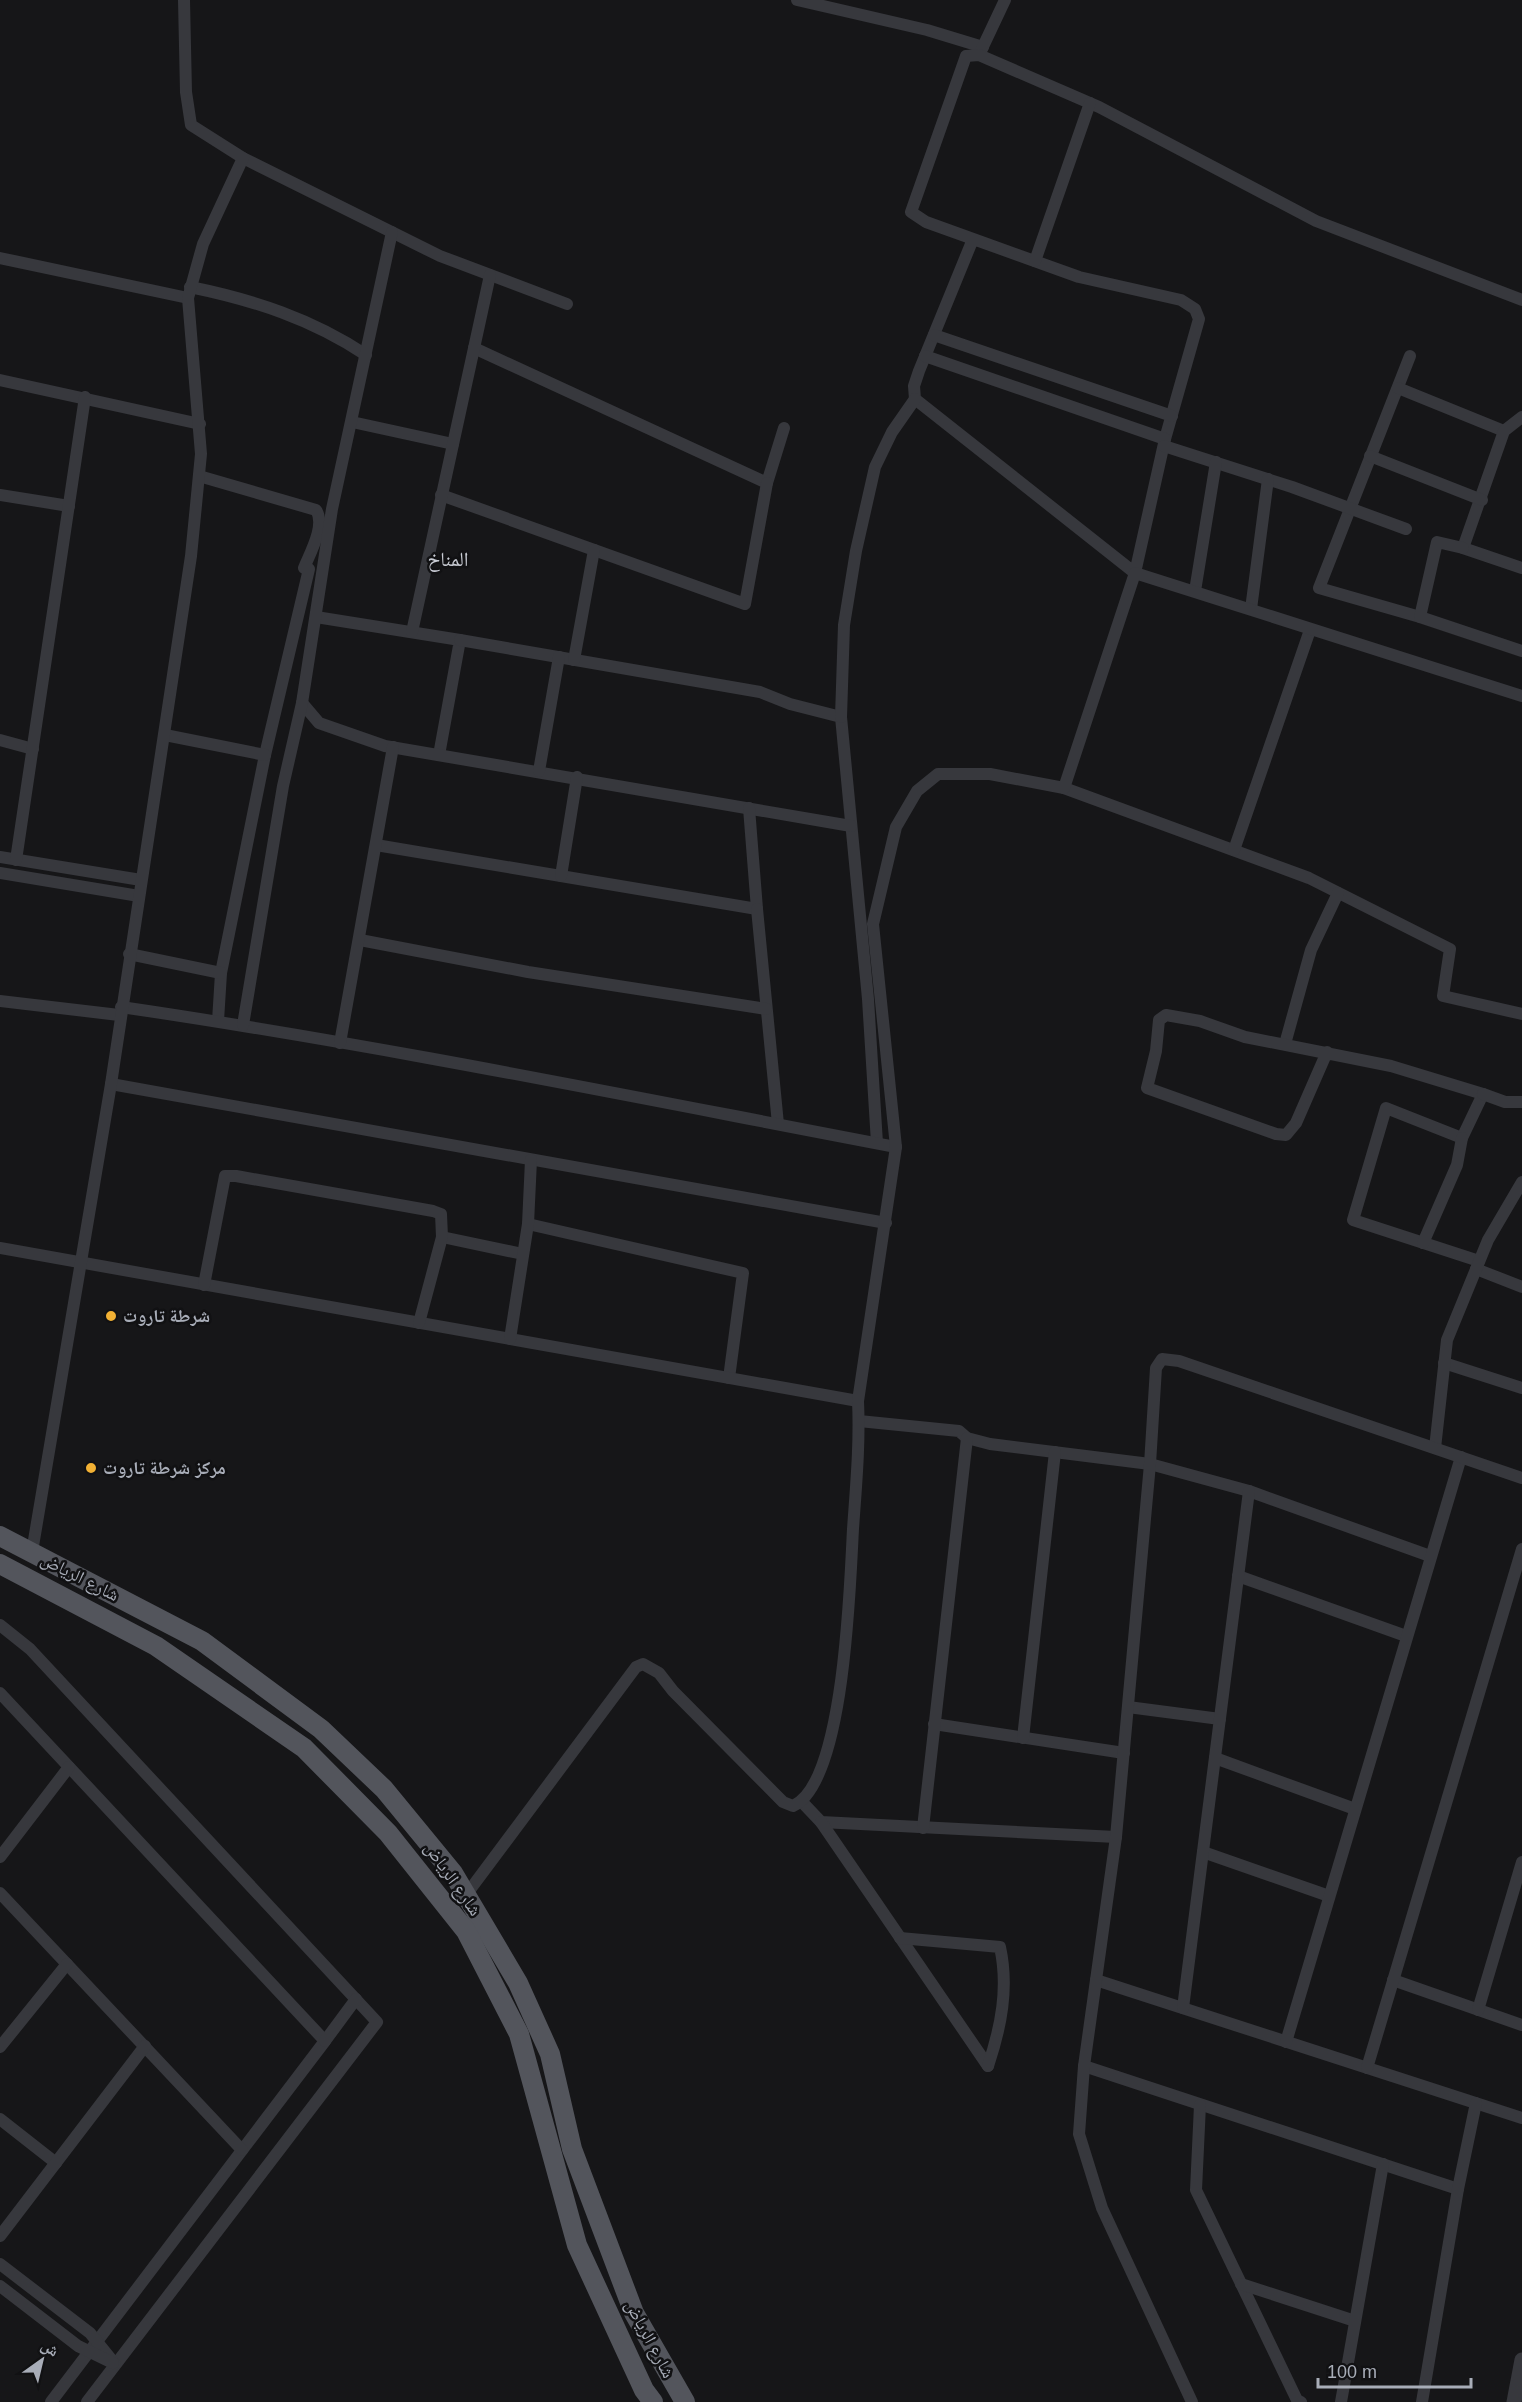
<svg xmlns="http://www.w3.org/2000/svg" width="1522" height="2402" font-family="Helvetica,'Noto Naskh Arabic',sans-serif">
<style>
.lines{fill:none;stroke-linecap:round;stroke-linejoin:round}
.minor{stroke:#37383d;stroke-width:12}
.tertiary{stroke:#37383d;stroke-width:15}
.primary{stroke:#53555c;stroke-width:20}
.poi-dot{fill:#f2b134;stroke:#111113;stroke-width:2}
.labels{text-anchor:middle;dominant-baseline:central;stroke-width:5;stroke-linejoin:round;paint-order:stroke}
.poi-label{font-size:18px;font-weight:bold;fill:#a8adb8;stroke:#111113;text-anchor:start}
.street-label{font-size:18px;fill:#a8adb8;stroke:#111113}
.neighbourhood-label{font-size:20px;fill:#c9ccd4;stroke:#111113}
</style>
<rect width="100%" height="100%" fill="#161618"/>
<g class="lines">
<g class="minor">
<path d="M 797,0 L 927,30 L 983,47"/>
<path d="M 980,53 L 1005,0"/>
<path d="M 243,158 L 440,256 L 567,304"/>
<path d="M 973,239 L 919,371 L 914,386 L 915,399 L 1135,573 L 1165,439 L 1199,319 L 1195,309 L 1181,300 L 1079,277 L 926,222 L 911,212 L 966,56 L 979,55 L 1099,107 L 1316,221 L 1522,300"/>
<path d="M 0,258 L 188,298"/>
<path d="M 1035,261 L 1090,103"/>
<path d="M 190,287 C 254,300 312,319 366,355"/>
<path d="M 934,335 L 1172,416"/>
<path d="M 474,348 L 767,483 L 784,428"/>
<path d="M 925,356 L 1165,439"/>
<path d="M 1410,356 L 1319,588 L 1420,617"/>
<path d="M 0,380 L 200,424"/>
<path d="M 1398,388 L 1504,431"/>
<path d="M 1522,417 L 1504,431 L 1463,548 L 1522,568"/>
<path d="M 352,422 L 453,444"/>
<path d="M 1164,446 L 1292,487 L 1406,529"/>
<path d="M 1370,456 L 1482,500"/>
<path d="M 199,476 L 316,510 C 326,525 310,553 304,568 L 309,569 L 265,755 L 221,973 L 218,1021"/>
<path d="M 0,495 L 69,506"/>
<path d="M 441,495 L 745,604 L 767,483"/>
<path d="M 1463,548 L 1437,542 L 1420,617 L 1522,651"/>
<path d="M 1195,591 L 1216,462"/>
<path d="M 1251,609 L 1268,479"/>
<path d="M 316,617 L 460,640 L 439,755"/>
<path d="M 412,632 L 490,275"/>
<path d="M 460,640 L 760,692 L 790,704 L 841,717 L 868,999 L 877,1143"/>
<path d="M 574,660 L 594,550"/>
<path d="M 302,703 L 319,723 L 385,746 L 851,826"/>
<path d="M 841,717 L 844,625 L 856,551 L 875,467 L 892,432 L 915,399"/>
<path d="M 165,735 L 265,755"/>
<path d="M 0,740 L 33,749"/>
<path d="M 539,771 L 559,657"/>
<path d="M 1064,788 L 1309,878 L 1450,949 L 1443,996 L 1522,1014"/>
<path d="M 376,845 L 757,909 L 749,808"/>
<path d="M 1234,850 L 1310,630"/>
<path d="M 0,857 L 141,880"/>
<path d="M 16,860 L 85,397"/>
<path d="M 0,873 L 139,896"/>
<path d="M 561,876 L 577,777"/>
<path d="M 757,909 L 778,1124"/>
<path d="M 360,940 L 528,972 L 766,1009"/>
<path d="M 129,954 L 221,973"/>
<path d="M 0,1001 L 119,1015"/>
<path d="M 121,1007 C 380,1045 638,1098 896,1147"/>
<path d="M 243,1025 L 283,786 L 302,703 L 332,509 L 392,232"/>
<path d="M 340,1043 L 393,747"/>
<path d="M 1285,1044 L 1311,950 L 1338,893"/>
<path d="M 1327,1052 L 1296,1123 L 1286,1135 L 1276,1134 L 1147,1088 L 1156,1051 L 1159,1020 L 1166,1015 L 1200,1021 L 1245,1037 L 1391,1066 L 1483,1094 L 1462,1138 L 1386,1108 L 1353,1220 L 1479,1261"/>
<path d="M 111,1084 L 886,1223"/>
<path d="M 1483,1094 L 1505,1102 L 1522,1102"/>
<path d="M 528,1224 L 743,1273 L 729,1378"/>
<path d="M 442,1237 L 523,1254"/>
<path d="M 1423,1243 L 1457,1165 L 1462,1138"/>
<path d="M 0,1248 L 858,1401"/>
<path d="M 1476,1269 L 1522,1287"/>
<path d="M 204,1285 L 225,1176 L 236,1176 L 433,1211 L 441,1214 L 442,1237 L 419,1323"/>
<path d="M 510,1339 L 528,1224 L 531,1160"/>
<path d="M 1444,1363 L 1522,1388"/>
<path d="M 859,1421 L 959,1431 L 967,1438 L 990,1444 L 1150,1464 L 1249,1491 L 1430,1556"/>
<path d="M 1435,1448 L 1447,1340 L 1488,1240 L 1522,1182"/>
<path d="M 32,1552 L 111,1084 L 191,556 L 201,454 L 188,298 L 203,244 L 243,158 L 191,125 L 186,92 L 184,0"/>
<path d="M 1238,1576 L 1406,1636"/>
<path d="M 0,1625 L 30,1649 L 377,2022 L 87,2402"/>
<path d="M 0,1693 L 325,2041 L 51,2402"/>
<path d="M 1128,1707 L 1220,1719"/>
<path d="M 934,1724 L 1124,1753"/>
<path d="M 1023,1738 L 1055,1452"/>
<path d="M 1215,1758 L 1355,1809"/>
<path d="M 802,1802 L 821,1822 L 1116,1837"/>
<path d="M 821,1822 L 988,2066"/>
<path d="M 923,1828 L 967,1438"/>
<path d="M 1203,1852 L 1329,1896"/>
<path d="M 0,1857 L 69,1767"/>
<path d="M 0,1893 L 242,2150"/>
<path d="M 466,1895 L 636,1667 L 643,1664 L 659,1673 L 673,1691 L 783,1802 L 793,1806 C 845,1783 850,1582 853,1529 C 856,1486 860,1444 858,1401 L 896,1147 L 873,924 L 896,827 L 917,791 L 938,774 L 990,774 L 1064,788 L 1135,573 L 1522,696"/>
<path d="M 900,1938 L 1000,1947 C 1009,1988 1001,2027 988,2066"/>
<path d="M 1096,1980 L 1522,2118"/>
<path d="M 1393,1980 L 1522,2025"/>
<path d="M 1183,2008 L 1249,1491"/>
<path d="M 1478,2010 L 1522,1862"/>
<path d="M 325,2041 L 356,1999"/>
<path d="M 1286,2042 L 1461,1457"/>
<path d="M 0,2047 L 67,1964"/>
<path d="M 1084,2066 L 1458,2189"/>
<path d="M 1367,2068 L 1522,1549"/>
<path d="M 1200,2105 L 1196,2190 L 1297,2400 L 1301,2402"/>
<path d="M 0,2119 L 56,2163"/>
<path d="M 0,2236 L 145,2046"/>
<path d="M 0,2264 L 90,2333 L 115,2364"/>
<path d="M 1241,2284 L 1355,2321"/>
<path d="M 0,2286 L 78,2346 L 113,2363"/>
<path d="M 1192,2402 L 1102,2208 L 1079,2134 L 1084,2066 L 1116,1837 L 1150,1464 L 1156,1368 L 1162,1359 L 1179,1361 L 1522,1478"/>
<path d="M 1341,2402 L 1383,2164"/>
<path d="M 1422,2402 L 1458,2189 L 1476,2103"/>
</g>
<path class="tertiary" d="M 1514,2402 L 1522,2360"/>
<g class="primary">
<path d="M 0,1536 L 202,1641 L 321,1729 L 384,1789 L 453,1873 L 518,1983 L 550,2054 L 572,2149 L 634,2313 L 685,2402"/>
<path d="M 0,1564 L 156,1646 L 304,1748 L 388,1833 L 466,1931 L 519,2034 L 577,2245 L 644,2390 L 653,2402"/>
</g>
</g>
<g class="poi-dot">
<circle cx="111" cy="1316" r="6"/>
<circle cx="91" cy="1468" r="6"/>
</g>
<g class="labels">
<g class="poi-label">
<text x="123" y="1316">شرطة تاروت</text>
<text x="103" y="1468">مركز شرطة تاروت</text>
</g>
<g class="street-label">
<text transform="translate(80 1577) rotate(27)">شارع الرياض</text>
<text transform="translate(453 1879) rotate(55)">شارع الرياض</text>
<text transform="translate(650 2339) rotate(62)">شارع الرياض</text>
</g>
<g class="neighbourhood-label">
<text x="448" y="559">المناخ</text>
</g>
</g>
<g transform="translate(42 2360) rotate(34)" stroke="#111113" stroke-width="4.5" paint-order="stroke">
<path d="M0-4.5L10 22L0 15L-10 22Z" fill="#a8adb8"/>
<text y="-9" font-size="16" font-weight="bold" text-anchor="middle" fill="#a8adb8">ش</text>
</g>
<path d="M1318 2378v9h153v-9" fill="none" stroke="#a8adb8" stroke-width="3"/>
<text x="1327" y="2378" font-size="18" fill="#a8adb8" stroke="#111113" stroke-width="4.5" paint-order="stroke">100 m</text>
</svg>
